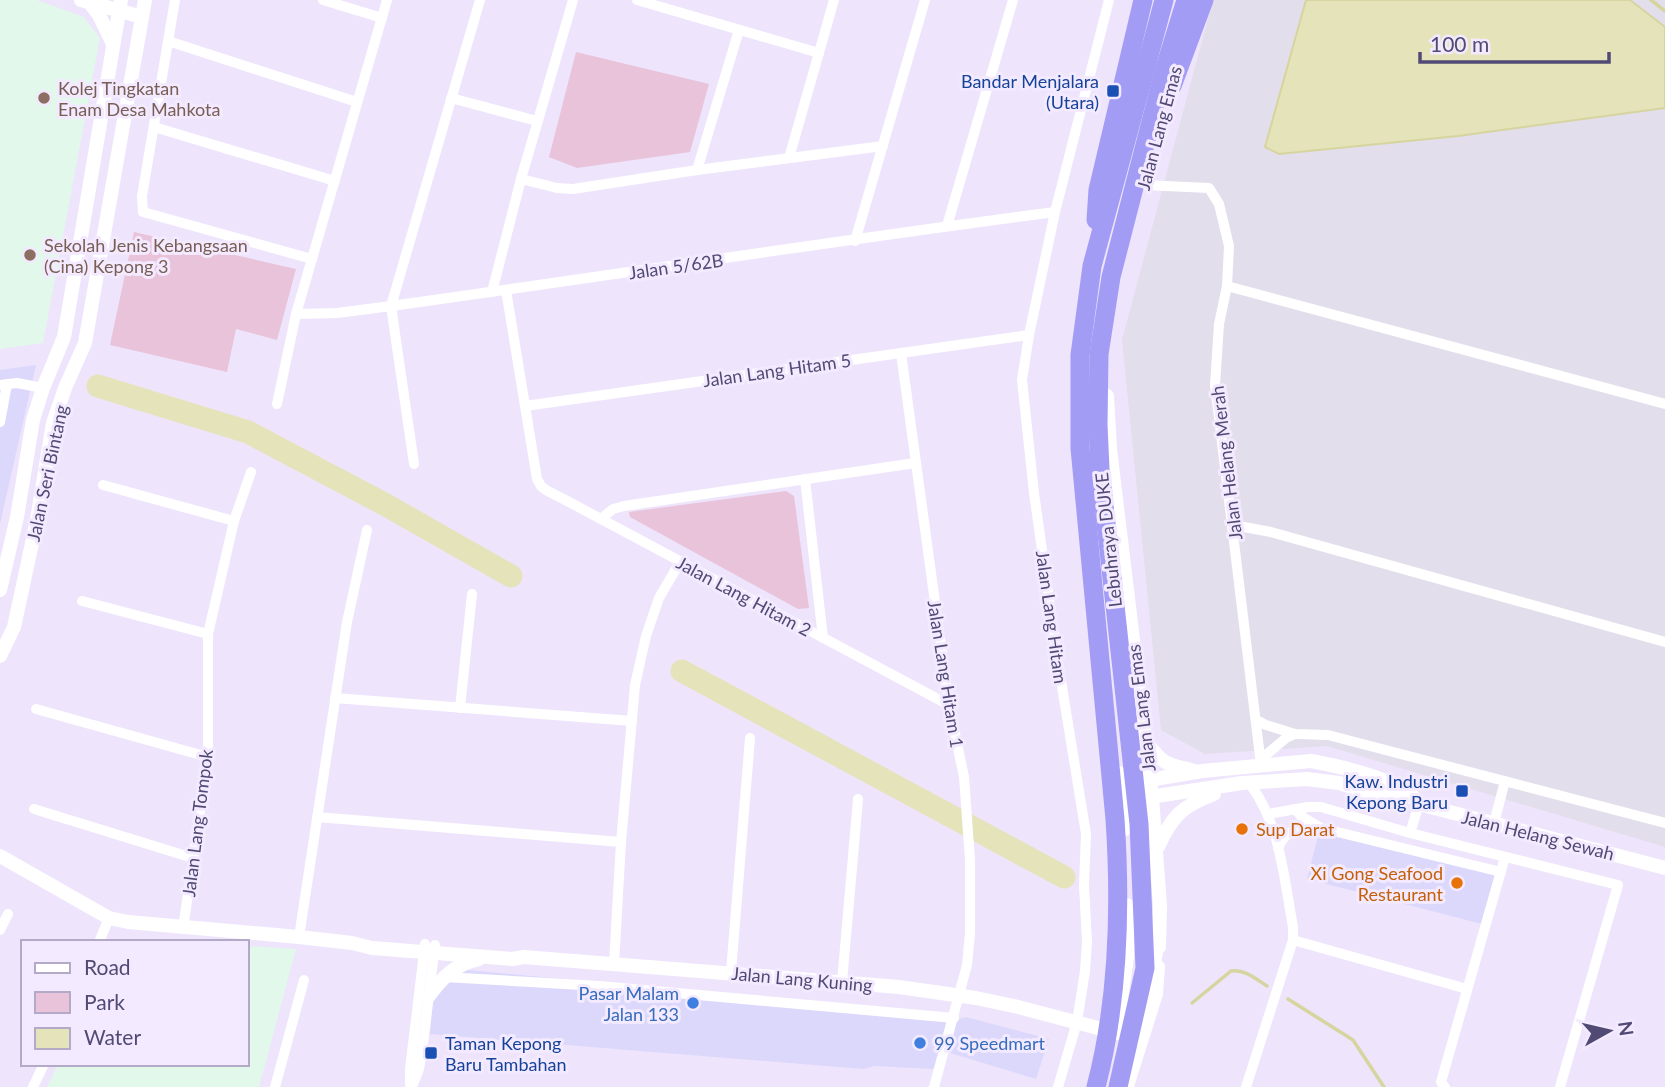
<svg xmlns="http://www.w3.org/2000/svg" width="1665" height="1087" font-family="Lato,sans-serif">
<style>
.commercial{fill:#dcd8fc}
.industrial{fill:#e2deeb}
.education{fill:#e1f8eb}
.green{fill:#e9c3da}
.water{fill:#e5e3b9;stroke:#d6d49f;stroke-width:2}
.lines{fill:none;stroke-linecap:round;stroke-linejoin:round}
.stream{stroke:#d6d49f;stroke-width:3.5}
.river{stroke:#e5e3b9;stroke-width:23}
.street{stroke:#fff;stroke-width:10}
.secondary{stroke:#fff;stroke-width:14}
.highway{stroke:#a29cf5;stroke-width:19}
.transit-dot{fill:#1a4fb4;stroke:#f3eaff;stroke-width:2.5}
.education-dot{fill:#8d6e63;stroke:#f3eaff;stroke-width:2.5}
.food-dot{fill:#e8710a;stroke:#f3eaff;stroke-width:2.5}
.shop-dot{fill:#3f7fe0;stroke:#f3eaff;stroke-width:2.5}
.labels{text-anchor:middle;dominant-baseline:central;stroke-width:6;stroke-linejoin:round;paint-order:stroke}
.transit-label{font-size:18px;fill:#164399;stroke:#f3eaff;text-anchor:end}
.education-label{font-size:18px;fill:#785e54;stroke:#f3eaff;text-anchor:start}
.street-label{font-size:18px;fill:#514a74;stroke:#f3eaff}
.food-label{font-size:18px;fill:#c56008;stroke:#f3eaff;text-anchor:start}
.shop-label{font-size:18px;fill:#366cbe;stroke:#f3eaff;text-anchor:end}
</style>
<rect width="100%" height="100%" fill="#eee4fc"/>
<g class="commercial">
<path d="M 36,365 L 0,524 L 0,370 Z"/>
<path d="M 1319,832 L 1495,875 L 1482,924 L 1307,879 Z"/>
<path d="M 446,968 L 943,1015 L 947,1022 L 966,1017 L 1049,1039 L 1036,1079 L 940,1050 L 934,1069 L 875,1066 L 863,1069 L 430,1034 L 433,999 Z"/>
</g>
<path class="industrial" d="M 1213,0 L 1665,0 L 1665,847 L 1327,746 L 1205,754 L 1161,730 L 1122,340 Z"/>
<g class="education">
<path d="M 0,0 L 37,0 L 84,17 L 100,38 L 43,343 L 0,349 Z"/>
<path d="M 247,946 L 296,949 L 259,1087 L 47,1087 L 58,1064 L 247,1064 Z"/>
</g>
<g class="green">
<path d="M 576,52 L 709,84 L 690,152 L 577,168 L 549,157 Z"/>
<path d="M 134,232 L 296,269 L 277,340 L 236,329 L 227,372 L 110,345 Z"/>
<path d="M 786,491 L 794,496 L 809,608 L 798,609 L 630,517 L 629,512 Z"/>
</g>
<path class="water" d="M 1306,0 L 1630,0 L 1665,27 L 1665,108 L 1458,136 L 1279,154 L 1265,147 Z"/>
<g class="lines">
<g class="stream">
<path d="M 1651,0 L 1665,11"/>
<path d="M 1288,999 L 1353,1040 L 1384,1087"/>
<path d="M 1192,1003 L 1231,971 C 1245,969 1256,979 1267,986"/>
</g>
<g class="river">
<path d="M 98,386 L 248,432 L 386,505 L 511,576"/>
<path d="M 682,671 L 1064,877"/>
</g>
<g class="street">
<path d="M 175,0 L 142,196 L 143,212 L 312,259"/>
<path d="M 323,0 L 382,18"/>
<path d="M 637,0 L 819,53"/>
<path d="M 168,41 L 357,102"/>
<path d="M 451,98 L 537,121"/>
<path d="M 154,127 L 335,181"/>
<path d="M 789,158 L 834,0"/>
<path d="M 697,170 L 739,30"/>
<path d="M 521,179 L 557,188 L 573,189 L 697,170 L 883,146"/>
<path d="M 1144,185 L 1209,188 L 1219,204 L 1229,246 L 1227,286 L 1219,324 L 1215,385 L 1261,765"/>
<path d="M 947,226 L 1013,0"/>
<path d="M 855,241 L 925,0"/>
<path d="M 1227,286 L 1665,404"/>
<path d="M 506,290 L 537,479 L 541,486 L 546,490 L 571,503 L 949,705"/>
<path d="M 492,292 L 521,179 L 573,0"/>
<path d="M 296,314 L 337,313 L 391,306 C 613,275 833,241 1055,212"/>
<path d="M 901,353 L 949,705 L 964,777 L 970,860 L 970,933 L 967,965 L 934,1087"/>
<path d="M 0,385 L 17,383 L 43,388"/>
<path d="M 277,404 L 296,314 L 387,0"/>
<path d="M 525,406 L 1029,335"/>
<path d="M 0,422 L 7,384"/>
<path d="M 414,464 L 391,306 L 480,0"/>
<path d="M 805,479 L 823,638"/>
<path d="M 103,485 L 234,521"/>
<path d="M 601,519 L 613,509 L 624,506 L 915,463"/>
<path d="M 1233,525 L 1271,532 L 1665,642"/>
<path d="M 82,601 L 208,634"/>
<path d="M 335,698 L 632,721"/>
<path d="M 460,708 L 472,594"/>
<path d="M 36,709 L 208,757"/>
<path d="M 1256,720 L 1266,725 L 1295,734 L 1328,735 L 1665,823"/>
<path d="M 1261,759 L 1286,738 L 1295,734"/>
<path d="M 34,809 L 193,858"/>
<path d="M 1295,809 L 1301,816 L 1321,828 L 1501,872"/>
<path d="M 1268,814 L 1308,807 L 1321,807 L 1410,833 L 1618,885 L 1560,1087"/>
<path d="M 317,817 L 621,842"/>
<path d="M 1494,823 L 1505,781"/>
<path d="M 1410,833 L 1419,804"/>
<path d="M 1278,848 C 1288,827 1296,828 1318,828"/>
<path d="M 183,928 L 208,757 L 208,634 L 234,521 L 251,472"/>
<path d="M 0,930 L 8,914"/>
<path d="M 299,937 L 347,622 L 367,530"/>
<path d="M 1293,940 L 1467,989"/>
<path d="M 99,942 L 109,918"/>
<path d="M 614,964 L 621,842 L 635,685 L 646,636 L 659,598 L 680,562"/>
<path d="M 731,972 L 750,738"/>
<path d="M 444,977 L 599,986 L 954,1018"/>
<path d="M 842,982 L 858,799"/>
<path d="M 410,1084 L 410,1069 L 425,944"/>
<path d="M 33,1087 L 44,1064"/>
<path d="M 275,1087 L 304,980"/>
<path d="M 412,1087 L 419,1069 L 422,1052 L 435,945"/>
<path d="M 1058,1087 L 1077,1022 L 1085,971 L 1087,942 L 1084,885 L 1086,834 L 1057,656 L 1034,493 L 1022,380 L 1029,335 L 1055,212 L 1109,0"/>
<path d="M 1246,1087 L 1293,940 L 1293,927 C 1284,878 1280,824 1250,784"/>
<path d="M 1445,1087 L 1441,1082 L 1505,857"/>
</g>
<g class="secondary">
<path d="M 81,0 L 142,17"/>
<path d="M 90,3 L 99,15 L 112,42"/>
<path d="M 1107,396 L 1110,449 L 1152,797 L 1160,906 L 1159,947"/>
<path d="M 0,590 L 17,517 L 33,420 L 43,388 L 64,337 L 121,0"/>
<path d="M 0,656 L 14,627 L 37,520 L 53,423 L 65,388 L 85,343 L 145,0"/>
<path d="M 1146,742 C 1162,763 1166,765 1192,770"/>
<path d="M 1119,773 L 1123,801 L 1125,829"/>
<path d="M 1143,781 L 1202,771 L 1311,761 C 1338,766 1405,780 1419,804 L 1665,868"/>
<path d="M 1143,798 L 1242,783 L 1307,779 L 1339,783 L 1381,796 L 1410,797"/>
<path d="M 1158,847 C 1172,816 1182,806 1214,794"/>
<path d="M 0,856 L 109,918 L 128,922 L 299,937 L 352,943 L 372,948 L 512,959 L 524,957 L 899,987 L 976,998 L 1018,1007 L 1117,1033 L 1133,1031 L 1135,1028"/>
<path d="M 1151,976 L 1159,939"/>
<path d="M 428,997 C 441,979 456,963 479,959"/>
<path d="M 1117,1028 L 1127,957 L 1127,905"/>
<path d="M 1127,1086 L 1156,994 L 1158,967"/>
</g>
<g class="highway">
<path d="M 1172,86 L 1204,0"/>
<path d="M 1096,220 L 1098,190 L 1143,0"/>
<path d="M 1096,1087 C 1119,999 1121,908 1115,819 L 1080,448 L 1080,355 L 1092,266 L 1164,0"/>
<path d="M 1118,1087 L 1145,968 L 1139,824 L 1100,469 L 1098,425 L 1099,354 L 1111,277 L 1164,71 L 1186,0"/>
</g>
</g>
<g class="transit-dot">
<rect x="1106" y="84" width="14" height="14" rx="3.5"/>
<rect x="1455" y="784" width="14" height="14" rx="3.5"/>
<rect x="424" y="1046" width="14" height="14" rx="3.5"/>
</g>
<g class="education-dot">
<circle cx="44" cy="98" r="7"/>
<circle cx="30" cy="255" r="7"/>
</g>
<g class="food-dot">
<circle cx="1242" cy="829" r="7"/>
<circle cx="1457" cy="883" r="7"/>
</g>
<g class="shop-dot">
<circle cx="693" cy="1003" r="7"/>
<circle cx="920" cy="1043" r="7"/>
</g>
<g class="labels">
<g class="transit-label">
<text x="1099" y="81">Bandar Menjalara<tspan x="1099" dy="21">(Utara)</tspan></text>
<text x="1448" y="781">Kaw. Industri<tspan x="1448" dy="21">Kepong Baru</tspan></text>
<text x="445" y="1043" text-anchor="start">Taman Kepong<tspan x="445" dy="21">Baru Tambahan</tspan></text>
</g>
<g class="education-label">
<text x="58" y="88">Kolej Tingkatan<tspan x="58" dy="21">Enam Desa Mahkota</tspan></text>
<text x="44" y="245">Sekolah Jenis Kebangsaan<tspan x="44" dy="21">(Cina) Kepong 3</tspan></text>
</g>
<g class="street-label">
<text transform="translate(1159 128) rotate(-75)">Jalan Lang Emas</text>
<text transform="translate(676 266) rotate(-8)">Jalan 5/62B</text>
<text transform="translate(777 370) rotate(-8)">Jalan Lang Hitam 5</text>
<text transform="translate(1226 463) rotate(-97)">Jalan Helang Merah</text>
<text transform="translate(47 473) rotate(-78)">Jalan Seri Bintang</text>
<text transform="translate(1108 540) rotate(-96)">Lebuhraya DUKE</text>
<text transform="translate(744 596) rotate(28)">Jalan Lang Hitam 2</text>
<text transform="translate(1052 617) rotate(82)">Jalan Lang Hitam</text>
<text transform="translate(946 674) rotate(81)">Jalan Lang Hitam 1</text>
<text transform="translate(1141 708) rotate(-97)">Jalan Lang Emas</text>
<text transform="translate(197 823) rotate(-83)">Jalan Lang Tompok</text>
<text transform="translate(1538 835) rotate(14)">Jalan Helang Sewah</text>
<text transform="translate(802 979) rotate(5)">Jalan Lang Kuning</text>
</g>
<g class="food-label">
<text x="1256" y="829">Sup Darat</text>
<text x="1443" y="873" text-anchor="end">Xi Gong Seafood<tspan x="1443" dy="21">Restaurant</tspan></text>
</g>
<g class="shop-label">
<text x="679" y="993">Pasar Malam<tspan x="679" dy="21">Jalan 133</tspan></text>
<text x="934" y="1043" text-anchor="start">99 Speedmart</text>
</g>
</g>
<rect x="21" y="940" width="228" height="126" fill="#f3eaff" stroke="#b2aac7" stroke-width="2"/>
<rect x="35" y="963" width="35" height="10" fill="#ffffff" stroke="#b2aac7" stroke-width="2"/>
<text x="84" y="975" font-size="21" fill="#514a74">Road</text>
<rect x="35" y="992" width="35" height="21" fill="#e9c3da" stroke="#b2aac7" stroke-width="2"/>
<text x="84" y="1010" font-size="21" fill="#514a74">Park</text>
<rect x="35" y="1028" width="35" height="21" fill="#e5e3b9" stroke="#b2aac7" stroke-width="2"/>
<text x="84" y="1045" font-size="21" fill="#514a74">Water</text>
<g transform="translate(1609 1031) rotate(82)" stroke="#f3eaff" stroke-width="5" paint-order="stroke">
<path d="M0-5L12 26L0 18L-12 26Z" fill="#514a74"/>
<text y="-10" font-size="19" font-weight="bold" text-anchor="middle" fill="#514a74">N</text>
</g>
<path d="M1420 52v10h189v-10" fill="none" stroke="#514a74" stroke-width="3.5"/>
<text x="1430" y="52" font-size="21" fill="#514a74" stroke="#f3eaff" stroke-width="5" paint-order="stroke">100 m</text>
</svg>
